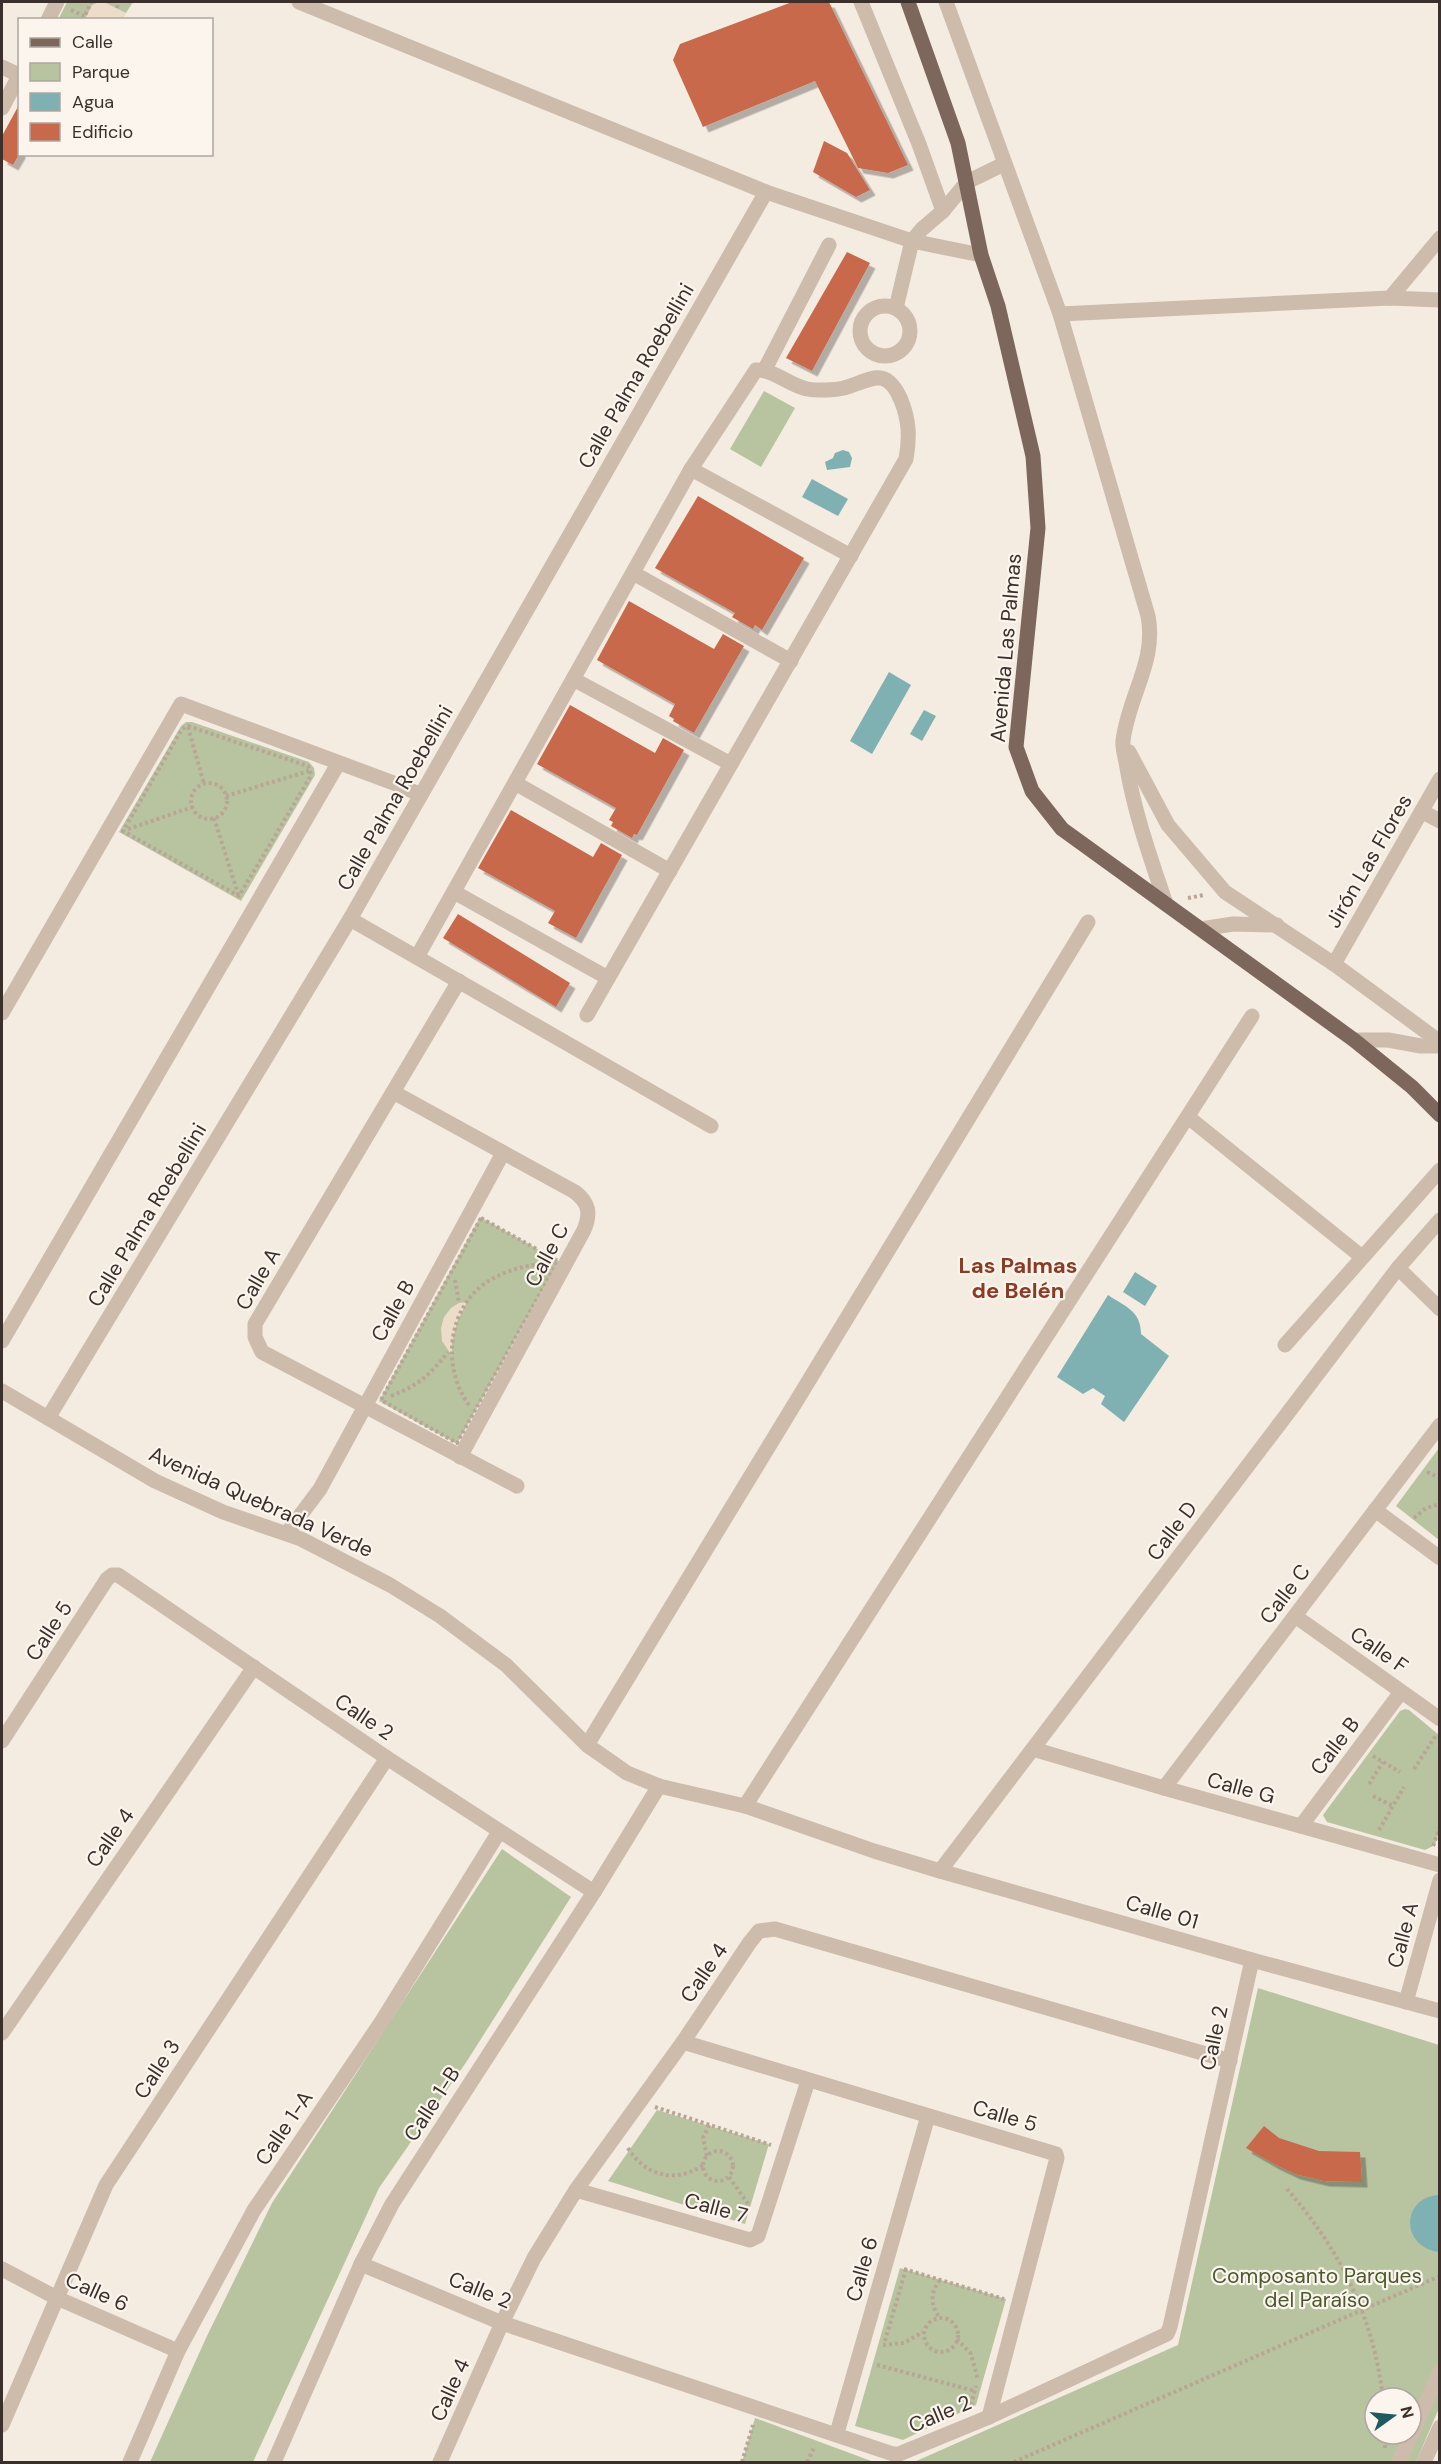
<svg xmlns="http://www.w3.org/2000/svg" width="1441" height="2464" font-family="'DM Sans',sans-serif">
<style>
.green{fill:#b8c4a0;fill-rule:evenodd}
.plaza{fill:#ecdcc8}
.water{fill:#7fb0b2}
.building{fill:#c8694b;filter:url(#shadow)}
.lines{fill:none;stroke-linecap:round;stroke-linejoin:round}
.path{stroke:#b9a596;stroke-width:4;stroke-dasharray:3 3;stroke-linecap:butt}
.minor{stroke:#cdbbac;stroke-width:15}
.major{stroke:#7d675c;stroke-width:15}
.labels{text-anchor:middle;dominant-baseline:central;stroke-width:4.5;stroke-linejoin:round;paint-order:stroke}
.street-label{font-size:21px;fill:#3b302b;stroke:#fbf5ee}
.park-label{font-size:21px;fill:#4a5a2e;stroke:#fbf5ee}
.neighbourhood-label{font-size:22px;font-weight:bold;fill:#8c3b22;stroke:#fbf5ee}
</style>
<defs>
<filter id="shadow"><feDropShadow dx="5.5" dy="5.5" stdDeviation="0" flood-color="#0004"/></filter>
</defs>
<rect width="100%" height="100%" fill="#f4ebe1"/>
<g class="green">
<path d="M 67,2 L 133,2 L 122,19 L 58,20 Z"/>
<path d="M 764,391 L 795,408 L 761,467 L 730,449 Z"/>
<path d="M 186,722 L 192,722 L 309,762 L 314,768 L 315,775 L 241,901 L 119,832 L 181,726 Z"/>
<path d="M 480,1217 L 559,1261 L 457,1444 L 379,1401 Z"/>
<path d="M 1439,1448 L 1440,1448 L 1439,1540 L 1396,1506 Z"/>
<path d="M 1405,1709 L 1409,1710 L 1439,1735 L 1439,1832 L 1435,1845 L 1425,1850 L 1327,1822 L 1323,1815 L 1400,1711 Z"/>
<path d="M 502,1849 L 571,1897 L 467,2061 L 379,2188 L 253,2462 L 150,2462 L 206,2338 L 272,2203 Z"/>
<path d="M 1258,1988 L 1439,2045 L 1439,2408 L 1416,2462 L 914,2462 L 1178,2345 ZM 1375,2398 L 1411,2398 L 1411,2434 L 1375,2434 Z"/>
<path d="M 657,2110 L 769,2144 L 745,2224 L 608,2181 Z"/>
<path d="M 900,2268 L 1006,2299 L 976,2405 L 903,2440 L 855,2426 Z"/>
<path d="M 755,2418 L 874,2462 L 742,2462 Z"/>
</g>
<g class="plaza">
<path d="M 99,2 L 104,2 L 126,13 L 122,19 L 85,19 L 92,5 Z"/>
<path d="M 467,1302 L 457,1322 L 452,1342 L 452,1356 L 442,1341 L 441,1328 L 444,1317 L 451,1308 L 459,1303 Z"/>
</g>
<g class="water">
<path d="M 843,450 L 849,452 L 852,458 L 850,467 L 827,470 L 825,462 L 833,458 L 835,453 Z"/>
<path d="M 812,479 L 848,499 L 838,516 L 802,497 Z"/>
<path d="M 889,672 L 911,685 L 872,754 L 850,741 Z"/>
<path d="M 924,710 L 936,716 L 922,741 L 910,734 Z"/>
<path d="M 1135,1272 L 1157,1286 L 1145,1306 L 1123,1292 Z"/>
<path d="M 1108,1295 C 1126,1307 1141,1311 1141,1334 L 1169,1356 L 1124,1422 L 1101,1404 L 1105,1396 L 1093,1388 L 1083,1394 L 1057,1377 Z"/>
<path d="M 1439,2195 L 1440,2195 L 1439,2252 C 1400,2247 1401,2197 1439,2195 Z"/>
</g>
<g class="building">
<path d="M 792,2 L 829,2 L 908,165 L 888,173 L 858,168 L 815,81 L 703,127 L 673,60 L 680,44 Z"/>
<path d="M 20,103 L 20,153 L 13,165 L 2,159 L 2,136 Z"/>
<path d="M 824,141 L 847,153 L 870,190 L 856,197 L 813,172 Z"/>
<path d="M 847,252 L 870,263 L 812,371 L 786,358 Z"/>
<path d="M 698,496 L 804,558 L 762,630 L 755,625 L 753,629 L 732,617 L 735,613 L 655,568 Z"/>
<path d="M 629,601 L 714,649 L 723,634 L 744,646 L 694,733 L 673,721 L 674,719 L 669,716 L 675,704 L 597,660 Z"/>
<path d="M 570,705 L 655,753 L 663,738 L 684,750 L 637,835 L 634,834 L 632,838 L 611,826 L 613,822 L 609,820 L 616,808 L 537,764 Z"/>
<path d="M 511,810 L 593,857 L 601,843 L 622,855 L 576,938 L 548,923 L 555,911 L 478,868 Z"/>
<path d="M 458,914 L 570,983 L 556,1007 L 443,938 Z"/>
<path d="M 1264,2126 L 1279,2138 L 1319,2151 L 1360,2152 L 1362,2182 L 1324,2181 L 1295,2174 L 1274,2164 L 1246,2148 Z"/>
</g>
<g class="lines">
<g class="path">
<path d="M 117,8 L 118,2"/>
<path d="M 71,10 L 84,16"/>
<path d="M 83,20 L 91,2"/>
<path d="M 188,726 L 308,766 L 311,774 L 309,779 L 239,896 L 123,831 L 182,729 Z"/>
<path d="M 188,727 L 204,784"/>
<circle cx="209" cy="801" r="18"/>
<path d="M 226,796 L 309,771"/>
<path d="M 214,818 L 239,897"/>
<path d="M 128,829 L 193,807"/>
<path d="M 1188,898 L 1204,895"/>
<path d="M 481,1218 L 558,1261 L 457,1443 L 381,1400 Z"/>
<path d="M 455,1280 L 459,1303"/>
<path d="M 391,1396 C 419,1385 430,1375 448,1352"/>
<path d="M 469,1405 C 442,1369 447,1311 484,1284 C 503,1271 523,1266 545,1263"/>
<path d="M 1427,1472 L 1440,1478"/>
<path d="M 1414,1518 L 1426,1508 L 1440,1504"/>
<path d="M 1373,1756 L 1400,1772"/>
<path d="M 1414,1769 L 1437,1734"/>
<path d="M 1369,1784 L 1383,1762"/>
<path d="M 1373,1796 L 1393,1806"/>
<path d="M 1379,1830 L 1404,1787"/>
<path d="M 1433,1846 L 1440,1827"/>
<path d="M 655,2107 L 771,2145"/>
<path d="M 628,2148 C 645,2176 676,2184 703,2165"/>
<circle cx="718" cy="2166" r="15"/>
<path d="M 707,2156 L 703,2138 L 709,2125"/>
<path d="M 729,2177 L 749,2205"/>
<path d="M 1287,2189 C 1341,2251 1373,2316 1383,2398"/>
<path d="M 904,2269 L 1004,2299"/>
<path d="M 940,2280 C 930,2292 930,2306 940,2318"/>
<circle cx="941" cy="2335" r="17"/>
<path d="M 957,2339 L 971,2354 L 978,2380"/>
<path d="M 885,2341 L 906,2269"/>
<path d="M 883,2345 L 904,2343 L 923,2332"/>
<path d="M 877,2365 L 975,2391"/>
<path d="M 971,2405 L 976,2386"/>
<path d="M 1385,2448 L 1385,2434"/>
<path d="M 742,2462 L 753,2425"/>
<path d="M 807,2462 L 815,2446"/>
<path d="M 1014,2462 L 1440,2276"/>
</g>
<g class="minor">
<path d="M 299,2 L 766,192 L 912,241 L 981,255"/>
<path d="M 861,2 L 919,144 L 943,211"/>
<path d="M 946,2 L 1060,314 L 1148,616 C 1157,661 1128,697 1123,741 C 1122,749 1126,759 1127,768 C 1135,815 1151,859 1166,904"/>
<path d="M 48,20 L 57,2"/>
<path d="M 2,67 L 19,75"/>
<path d="M 2,108 L 20,74"/>
<path d="M 1390,298 L 1440,238"/>
<circle cx="885" cy="331" r="25"/>
<path d="M 896,308 L 912,241 L 922,229 L 943,211 L 967,182 L 1004,164"/>
<path d="M 1060,314 L 1390,298 L 1440,300"/>
<path d="M 765,369 L 829,245"/>
<path d="M 691,469 L 851,556"/>
<path d="M 633,573 L 791,661"/>
<path d="M 573,679 L 731,764"/>
<path d="M 1129,752 L 1168,825 L 1225,892 L 1334,964 L 1440,1042"/>
<path d="M 515,783 L 670,871"/>
<path d="M 1423,812 L 1440,821"/>
<path d="M 454,892 L 608,978"/>
<path d="M 350,919 L 711,1126"/>
<path d="M 1201,929 L 1233,924 L 1277,925"/>
<path d="M 417,957 L 691,469 L 756,370 C 773,369 789,385 807,389 C 817,391 835,390 844,388 C 871,380 886,365 901,400 C 909,420 910,437 906,459 L 587,1015"/>
<path d="M 1334,964 L 1440,779"/>
<path d="M 459,981 L 255,1324 L 255,1337 L 262,1352 L 517,1486"/>
<path d="M 2,1013 L 181,704 L 399,785 L 421,795"/>
<path d="M 1354,1040 L 1388,1040 L 1421,1046 L 1440,1046"/>
<path d="M 393,1092 L 575,1192 C 589,1203 591,1213 584,1230 L 460,1457"/>
<path d="M 1188,1117 L 1362,1257"/>
<path d="M 1398,1268 L 1440,1309"/>
<path d="M 2,1341 L 338,764"/>
<path d="M 1285,1345 L 1440,1170"/>
<path d="M 2,1391 L 155,1481 L 223,1512 L 301,1539 L 390,1585 L 440,1616 L 506,1665 L 587,1745 L 627,1773 L 659,1786 L 745,1806 L 874,1851 L 940,1871 L 1252,1960 L 1440,2011"/>
<path d="M 48,1418 L 350,919 L 766,192"/>
<path d="M 1375,1510 L 1440,1558"/>
<path d="M 287,1533 L 320,1489 L 503,1153"/>
<path d="M 1295,1616 L 1440,1719"/>
<path d="M 2,1741 L 107,1579 L 112,1575 L 118,1575 L 387,1758 L 594,1892"/>
<path d="M 587,1745 L 1088,922"/>
<path d="M 1033,1749 L 1164,1788 L 1440,1865"/>
<path d="M 1164,1788 L 1440,1425"/>
<path d="M 745,1806 L 1252,1016"/>
<path d="M 1301,1826 L 1401,1692"/>
<path d="M 940,1871 L 1398,1268 L 1440,1220"/>
<path d="M 1406,2002 L 1440,1880"/>
<path d="M 2,2033 L 254,1667"/>
<path d="M 683,2042 L 1056,2154 L 1057,2158 L 989,2417"/>
<path d="M 576,2190 L 750,2240 L 758,2236 L 808,2081"/>
<path d="M 361,2264 L 502,2323 L 893,2454 L 899,2454 L 989,2417 L 1167,2334 L 1170,2327 L 1252,1960"/>
<path d="M 2,2269 L 57,2298 L 178,2351"/>
<path d="M 2,2425 L 106,2185 L 387,1758"/>
<path d="M 837,2433 L 928,2116"/>
<path d="M 130,2462 L 178,2351 L 254,2210 L 382,2021 L 499,1832"/>
<path d="M 274,2462 L 361,2264 L 392,2204 L 594,1892 L 659,1786"/>
<path d="M 440,2462 L 502,2323 L 534,2258 L 576,2190 L 683,2042 L 750,1942 L 759,1931 L 775,1929 L 1230,2061"/>
<path d="M 1399,2462 L 1440,2371"/>
<path d="M 1424,2462 L 1440,2427"/>
</g>
<path class="major" d="M 908,2 L 958,143 L 981,255 L 998,306 L 1033,456 L 1038,528 L 1016,747 L 1032,791 L 1062,829 L 1354,1040 L 1412,1087 L 1440,1115"/>
</g>
<g class="labels">
<g class="street-label">
<text transform="translate(636 376) rotate(-60)">Calle Palma Roebellini</text>
<text transform="translate(1006 648) rotate(-85)">Avenida Las Palmas</text>
<text transform="translate(395 798) rotate(-60)">Calle Palma Roebellini</text>
<text transform="translate(1369 861) rotate(-60)">Jirón Las Flores</text>
<text transform="translate(147 1215) rotate(-59)">Calle Palma Roebellini</text>
<text transform="translate(547 1255) rotate(-62)">Calle C</text>
<text transform="translate(258 1279) rotate(-60)">Calle A</text>
<text transform="translate(393 1311) rotate(-61)">Calle B</text>
<text transform="translate(261 1502) rotate(24)">Avenida Quebrada Verde</text>
<text transform="translate(1172 1531) rotate(-53)">Calle D</text>
<text transform="translate(1285 1594) rotate(-53)">Calle C</text>
<text transform="translate(49 1631) rotate(-57)">Calle 5</text>
<text transform="translate(1379 1650) rotate(35)">Calle F</text>
<text transform="translate(364 1717) rotate(34)">Calle 2</text>
<text transform="translate(1335 1746) rotate(-53)">Calle B</text>
<text transform="translate(1241 1788) rotate(15)">Calle G</text>
<text transform="translate(110 1838) rotate(-55)">Calle 4</text>
<text transform="translate(1162 1912) rotate(16)">Calle 01</text>
<text transform="translate(1403 1935) rotate(-75)">Calle A</text>
<text transform="translate(704 1973) rotate(-56)">Calle 4</text>
<text transform="translate(1214 2038) rotate(-78)">Calle 2</text>
<text transform="translate(157 2069) rotate(-57)">Calle 3</text>
<text transform="translate(432 2104) rotate(-57)">Calle 1-B</text>
<text transform="translate(1005 2116) rotate(16)">Calle 5</text>
<text transform="translate(284 2128) rotate(-56)">Calle 1-A</text>
<text transform="translate(716 2208) rotate(15)">Calle 7</text>
<text transform="translate(862 2269) rotate(-74)">Calle 6</text>
<text transform="translate(480 2290) rotate(22)">Calle 2</text>
<text transform="translate(97 2292) rotate(24)">Calle 6</text>
<text transform="translate(450 2390) rotate(-66)">Calle 4</text>
<text transform="translate(940 2414) rotate(-23)">Calle 2</text>
</g>
<g class="park-label">
<text x="1317" y="2276">Composanto Parques<tspan x="1317" dy="24">del Paraíso</tspan></text>
</g>
<g class="neighbourhood-label">
<text x="1018" y="1265">Las Palmas<tspan x="1018" dy="25">de Belén</tspan></text>
</g>
</g>
<rect width="1441" height="2464" fill="none" stroke="#3b302b" stroke-width="6"/>
<rect x="18" y="18" width="195" height="138" fill="#fbf5ee" stroke="#aea6a0" stroke-width="1.5"/>
<rect x="30" y="38" width="30" height="9" fill="#7d675c" stroke="#aea6a0" stroke-width="1.5"/>
<text x="72" y="48" font-size="18" fill="#3b302b">Calle</text>
<rect x="30" y="63" width="30" height="18" fill="#b8c4a0" stroke="#aea6a0" stroke-width="1.5"/>
<text x="72" y="78" font-size="18" fill="#3b302b">Parque</text>
<rect x="30" y="93" width="30" height="18" fill="#7fb0b2" stroke="#aea6a0" stroke-width="1.5"/>
<text x="72" y="108" font-size="18" fill="#3b302b">Agua</text>
<rect x="30" y="123" width="30" height="18" fill="#c8694b" stroke="#aea6a0" stroke-width="1.5"/>
<text x="72" y="138" font-size="18" fill="#3b302b">Edificio</text>
<g transform="translate(1393 2416) rotate(75)"><circle r="28" fill="#fbf5ee" stroke="#aea6a0" stroke-width="1.5"/>
<path d="M0-4.5L10 22L0 15L-10 22Z" fill="#1f5a5e"/>
<text y="-9" font-size="16" font-weight="bold" text-anchor="middle" fill="#3b302b">N</text>
</g>
</svg>
